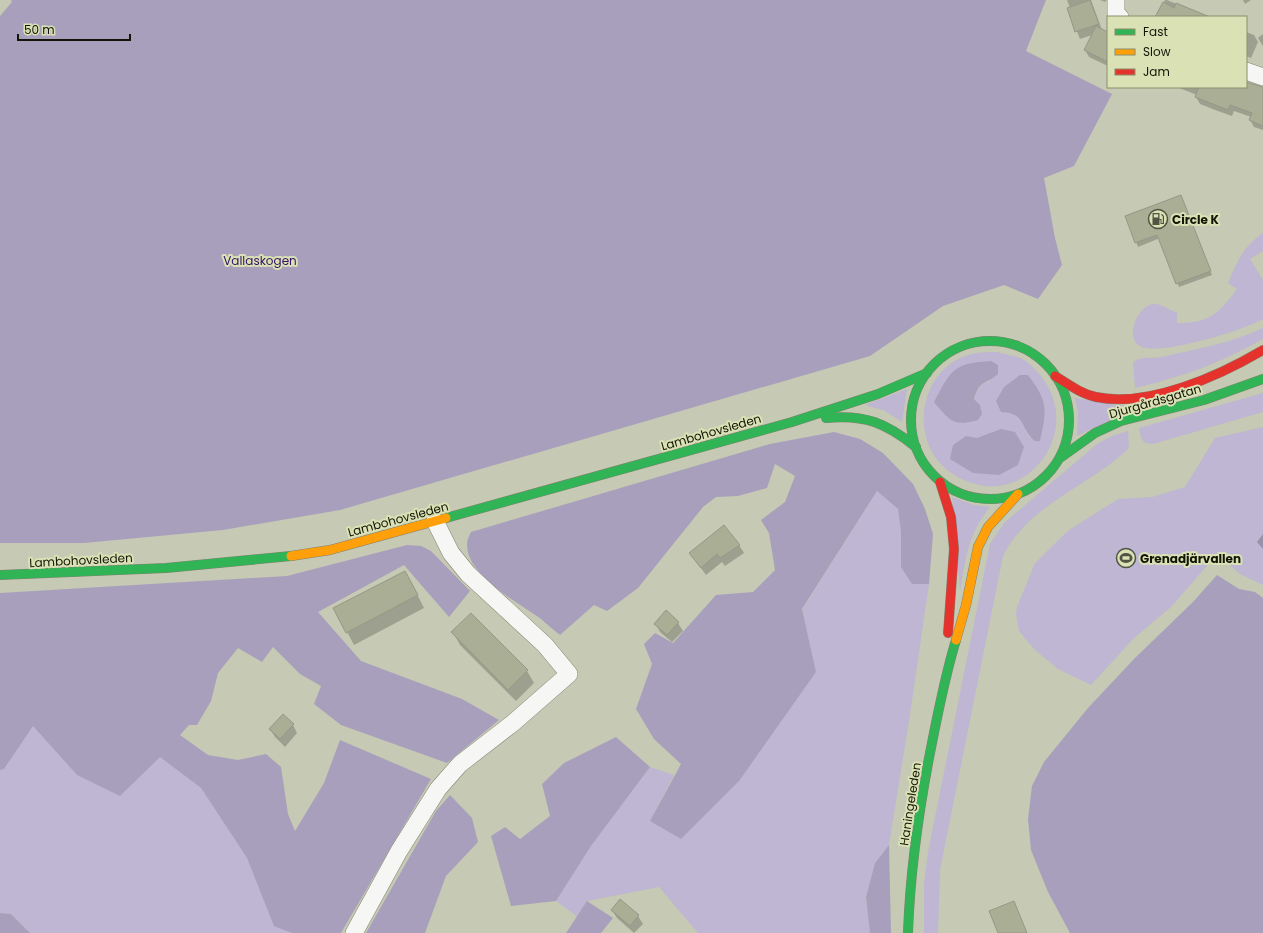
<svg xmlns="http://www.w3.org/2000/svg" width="1263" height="933" font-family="Poppins,sans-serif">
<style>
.green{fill:#beb6d3;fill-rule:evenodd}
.forest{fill:#a89fbd}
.shadow{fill:#0003}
.building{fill:#aaae94;stroke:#969887}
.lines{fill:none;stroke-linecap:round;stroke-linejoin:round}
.street-casing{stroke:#808270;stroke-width:18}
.fast-casing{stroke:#808270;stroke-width:10}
.slow-casing{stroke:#808270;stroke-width:10}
.jam-casing{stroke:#808270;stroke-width:10}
.street{stroke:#f6f7f4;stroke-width:17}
.fast{stroke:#30b455;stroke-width:9}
.slow{stroke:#ff9f0a;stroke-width:9}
.jam{stroke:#e5322d;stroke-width:9}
.labels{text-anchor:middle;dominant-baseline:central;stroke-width:4;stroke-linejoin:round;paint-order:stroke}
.poi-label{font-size:12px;font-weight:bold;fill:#131506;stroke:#d9e1b5;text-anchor:start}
.park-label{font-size:12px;fill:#351167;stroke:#d9e1b5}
.street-label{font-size:12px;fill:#131506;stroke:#d9e1b5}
</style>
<rect width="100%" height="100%" fill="#c6c9b3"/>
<g class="green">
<path d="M 1263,233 L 1263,251 L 1250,259 L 1263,280 L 1263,319 C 1245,330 1157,357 1140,346 C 1123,336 1140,303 1155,304 C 1162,304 1171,311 1177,313 L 1177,323 C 1210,323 1218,314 1237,289 L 1228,283 C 1238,260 1242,248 1263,233 Z"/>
<path d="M 1263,328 L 1263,339 C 1218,364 1185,376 1135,388 L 1133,363 C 1139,355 1152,359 1162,357 C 1196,349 1231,343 1263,328 Z"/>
<path d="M 997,352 C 1004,354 1011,355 1018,357 C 1028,361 1037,370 1043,379 C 1083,433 1026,509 964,480 C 950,474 938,464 931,450 C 912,413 931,361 976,353 C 983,352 990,352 997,352 ZM 974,362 L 990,381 C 979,384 977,389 974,400 ZM 1012,412 L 1044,424 L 1030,438 L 1019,417 Z"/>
<path d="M 907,389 L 902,422 L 885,411 L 865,405 Z"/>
<path d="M 1263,393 L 1263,412 L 1153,444 L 1145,443 L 1141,438 L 1139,428 Z"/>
<path d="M 1075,398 L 1126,406 L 1128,412 L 1077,436 L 1078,412 Z"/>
<path d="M 1263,427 L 1263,585 L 1240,574 L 1217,554 L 1171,607 L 1134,638 L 1091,685 L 1058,669 L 1035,650 L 1019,631 L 1016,614 L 1017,607 L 1035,563 L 1069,530 L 1118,499 L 1152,497 L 1185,487 L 1215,438 Z"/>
<path d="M 1128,431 L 1129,447 L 1127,450 C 1088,487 1028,505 1003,556 L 940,870 L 938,933 L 924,933 L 924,884 L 928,852 L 990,544 L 1004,523 L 1097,444 L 1112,436 Z"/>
<path d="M 877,491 L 898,509 L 912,584 L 929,584 L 909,721 L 889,845 L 875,863 L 866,897 L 870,933 L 698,933 L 659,887 L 587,901 L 578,917 L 556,901 L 591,846 L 650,767 L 674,775 L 650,821 L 816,672 L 802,610 Z"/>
<path d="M 952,497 L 974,505 L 990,507 C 968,534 966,558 960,591 Z"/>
<path d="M 33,725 L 77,775 L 160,756 L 201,788 L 247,858 L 274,925 L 292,933 L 30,933 L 11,914 L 0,913 L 0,770 L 4,769 Z"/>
</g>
<g class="forest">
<path d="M 11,0 L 1046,0 L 1026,51 L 1112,94 L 1074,166 L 1044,178 L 1055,238 L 1062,265 L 1038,299 L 1004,285 L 943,306 L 870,356 L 340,510 L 223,530 L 84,543 L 0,543 L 0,16 L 12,2 Z"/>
<path d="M 991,361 L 998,365 L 998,374 C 984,386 980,379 974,399 L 980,405 L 982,414 L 978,420 C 953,427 950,421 934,402 C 951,370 953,363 991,361 Z"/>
<path d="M 1020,375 L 1028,375 C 1048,401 1047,409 1040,441 L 1035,441 C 1019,428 1027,413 1001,412 L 996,401 L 1004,387 Z"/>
<path d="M 1001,429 L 1015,432 L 1024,447 L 1018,465 L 999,475 L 973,473 L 950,459 L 953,445 L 966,436 L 977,438 Z"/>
<path d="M 834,432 L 860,439 L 883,453 L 913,484 L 925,509 L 933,534 L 929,584 L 912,584 L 901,567 L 901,531 L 898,509 L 877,491 L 802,609 L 816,672 L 739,781 L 681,839 L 650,821 L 681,764 L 654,739 L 636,709 L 652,664 L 644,644 L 655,633 L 673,643 L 716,595 L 753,592 L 775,570 L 769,533 L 761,520 L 785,502 L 795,476 L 775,464 L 767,488 L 738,496 L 716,497 L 703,507 L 638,588 L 607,611 L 594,605 L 560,635 C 553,630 547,624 541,619 C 519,603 450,567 471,532 L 770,444 Z"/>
<path d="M 407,545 L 421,546 L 431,551 L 470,591 L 449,617 L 404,565 L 318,612 L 361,661 L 462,699 L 499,720 L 447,763 L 341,725 L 314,704 L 321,686 L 300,674 L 273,647 L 262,662 L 238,648 L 218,673 L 211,701 L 197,725 L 189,725 L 180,735 L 208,755 L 238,760 L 266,754 L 281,767 L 288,814 L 295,831 L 324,783 L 340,740 L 431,779 L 341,933 L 292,933 L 274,926 L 247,858 L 201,788 L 160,757 L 120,796 L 77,775 L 33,726 L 4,769 L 0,770 L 0,593 L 287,576 Z"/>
<path d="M 1217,575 L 1239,589 L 1255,592 L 1263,598 L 1263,933 L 1070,933 L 1048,892 L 1031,850 L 1028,819 L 1032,786 L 1044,762 L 1088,708 L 1134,659 L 1193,602 Z"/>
<path d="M 616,737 L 650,767 L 591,846 L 556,901 L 511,906 L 491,836 L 505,827 L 520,839 L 550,816 L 542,784 L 564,763 Z"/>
<path d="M 450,795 L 472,818 L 478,842 L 446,876 L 425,933 L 366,933 L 436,811 Z"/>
<path d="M 889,845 L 891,933 L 870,933 L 866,897 L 875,863 Z"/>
<path d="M 587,901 L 613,918 L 601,933 L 566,933 Z"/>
<path d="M 0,913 L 11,914 L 30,933 L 0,933 Z"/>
</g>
<g class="shadow">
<path d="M 1067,0 L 1091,0 L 1102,30 L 1108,33 L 1108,66 L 1089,57 L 1085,50 L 1092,35 L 1080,39 L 1068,9 L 1070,8 Z"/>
<path d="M 1100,0 L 1107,0 L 1105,2 Z"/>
<path d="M 1165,0 L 1167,0 L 1209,17 L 1156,17 Z"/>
<path d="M 1243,0 L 1251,0 L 1245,4 Z"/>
<path d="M 1246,32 L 1254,35 L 1258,42 L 1251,58 L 1246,56 Z"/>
<path d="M 1263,34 L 1263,46 L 1258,38 Z"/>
<path d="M 1246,82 L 1261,88 L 1263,91 L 1263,130 L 1254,127 L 1250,120 L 1251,117 L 1234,111 L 1232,116 L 1215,110 L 1200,104 L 1196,97 L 1197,95 L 1177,87 L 1246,87 Z"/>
<path d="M 1183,200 L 1212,275 L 1179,287 L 1160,238 L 1138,247 L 1126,216 Z"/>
<path d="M 1263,534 L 1263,549 L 1257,542 Z"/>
<path d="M 739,545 L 744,553 L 725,566 L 722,562 L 706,575 L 691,554 Z"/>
<path d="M 412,584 L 424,608 L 354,645 L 335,609 Z"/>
<path d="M 471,614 L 527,671 L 534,683 L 516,701 L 460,645 L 453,632 Z"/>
<path d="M 678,623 L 683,631 L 672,642 L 660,632 L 656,624 Z"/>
<path d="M 293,725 L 297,733 L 285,747 L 275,737 L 270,729 Z"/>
<path d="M 612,910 L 638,916 L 643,924 L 634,933 L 617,918 Z"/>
</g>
<g class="building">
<path d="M 1090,0 L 1099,24 L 1075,32 L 1067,8 Z"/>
<path d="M 1163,2 L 1174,8 L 1176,3 L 1210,17 L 1155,17 Z"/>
<path d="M 1096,26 L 1108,32 L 1108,62 L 1084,50 Z"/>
<path d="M 1246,82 L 1263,87 L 1263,126 L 1249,120 L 1252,113 L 1230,105 L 1228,110 L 1195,97 L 1199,87 L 1246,87 Z"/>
<path d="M 1181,195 L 1211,271 L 1176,284 L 1157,235 L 1135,243 L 1125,216 Z"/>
<path d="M 724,525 L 740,545 L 720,558 L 717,554 L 701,568 L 689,553 Z"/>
<path d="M 405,571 L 418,595 L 346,633 L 333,608 Z"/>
<path d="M 666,610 L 679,622 L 667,635 L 654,624 Z"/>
<path d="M 471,613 L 528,670 L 508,690 L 451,632 Z"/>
<path d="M 283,714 L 294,724 L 280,739 L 269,729 Z"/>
<path d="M 620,899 L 639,915 L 630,926 L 611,910 Z"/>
<path d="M 1014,901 L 1027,933 L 998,933 L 989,911 Z"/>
</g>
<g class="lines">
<defs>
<g id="street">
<path d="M 1116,0 L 1116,14 L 1120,17"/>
<path d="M 1246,71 L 1263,77"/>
<path d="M 354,933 L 399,851 L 438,789 L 460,764 L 513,723 L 569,674 L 545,645 L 468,574 L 451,553 L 435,521"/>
</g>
<g id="fast">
<circle cx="990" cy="420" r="79"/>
<path d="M 826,418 C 865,414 886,423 916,447"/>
<path d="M 1060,458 L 1095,433 L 1121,421 L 1204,400 L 1263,379"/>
<path d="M 446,518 L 792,422 L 878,394 L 927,373"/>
<path d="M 0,575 L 166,568 L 291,556"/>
<path d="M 908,933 C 910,874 918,816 929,758 C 937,718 944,679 956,640"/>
</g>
<g id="slow">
<path d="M 291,556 L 330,550 L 446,518"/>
<path d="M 956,640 L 966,605 L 978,547 L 988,527 L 1018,494"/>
</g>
<g id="jam">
<path d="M 1055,376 C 1068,384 1081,394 1096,397 C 1148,408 1219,376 1263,350"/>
<path d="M 940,482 L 951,517 L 954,549 L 948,633"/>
</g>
</defs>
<use href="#street" class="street-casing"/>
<use href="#fast" class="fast-casing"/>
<use href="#slow" class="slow-casing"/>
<use href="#jam" class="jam-casing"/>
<use href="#street" class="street"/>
<use href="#fast" class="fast"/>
<use href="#slow" class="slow"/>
<use href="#jam" class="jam"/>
</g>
<defs>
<symbol id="fuel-ring" viewBox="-11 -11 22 22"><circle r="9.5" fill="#d9e1b5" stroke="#525443" stroke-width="1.5"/><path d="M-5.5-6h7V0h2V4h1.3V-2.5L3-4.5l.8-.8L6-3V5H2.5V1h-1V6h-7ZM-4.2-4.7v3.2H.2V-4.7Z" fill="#525443"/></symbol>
<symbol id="stadium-ring" viewBox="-11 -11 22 22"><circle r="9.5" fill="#d9e1b5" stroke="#525443" stroke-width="1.5"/><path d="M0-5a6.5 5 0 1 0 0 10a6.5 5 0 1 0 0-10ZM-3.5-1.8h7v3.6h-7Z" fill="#525443"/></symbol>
</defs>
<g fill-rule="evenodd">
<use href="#fuel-ring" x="1147" y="208" width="22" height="22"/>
<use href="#stadium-ring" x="1115" y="547" width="22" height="22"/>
</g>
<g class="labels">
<g class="poi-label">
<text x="1172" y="219">Circle K</text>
<text x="1140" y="558">Grenadjärvallen</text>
</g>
<g class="park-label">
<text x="260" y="260">Vallaskogen</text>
</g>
<g class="street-label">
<text transform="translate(1155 401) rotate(-16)">Djurgårdsgatan</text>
<text transform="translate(711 432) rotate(-16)">Lambohovsleden</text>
<text transform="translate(398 519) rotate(-15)">Lambohovsleden</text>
<text transform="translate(81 560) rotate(-3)">Lambohovsleden</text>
<text transform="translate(910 804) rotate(-81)">Haningeleden</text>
</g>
</g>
<rect x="1107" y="16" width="140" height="72" fill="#d9e1b5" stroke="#8a8f6f"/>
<rect x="1115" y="29" width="20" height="6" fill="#30b455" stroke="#8a8f6f"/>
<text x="1143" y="36" font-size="12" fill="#131506">Fast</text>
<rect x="1115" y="49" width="20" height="6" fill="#ff9f0a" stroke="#8a8f6f"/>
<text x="1143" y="56" font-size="12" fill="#131506">Slow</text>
<rect x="1115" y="69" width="20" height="6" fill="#e5322d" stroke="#8a8f6f"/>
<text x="1143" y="76" font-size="12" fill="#131506">Jam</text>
<path d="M18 34v6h112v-6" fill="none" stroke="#131506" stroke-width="2"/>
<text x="24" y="34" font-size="12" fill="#131506" stroke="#d9e1b5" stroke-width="3" paint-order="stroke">50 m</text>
</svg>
